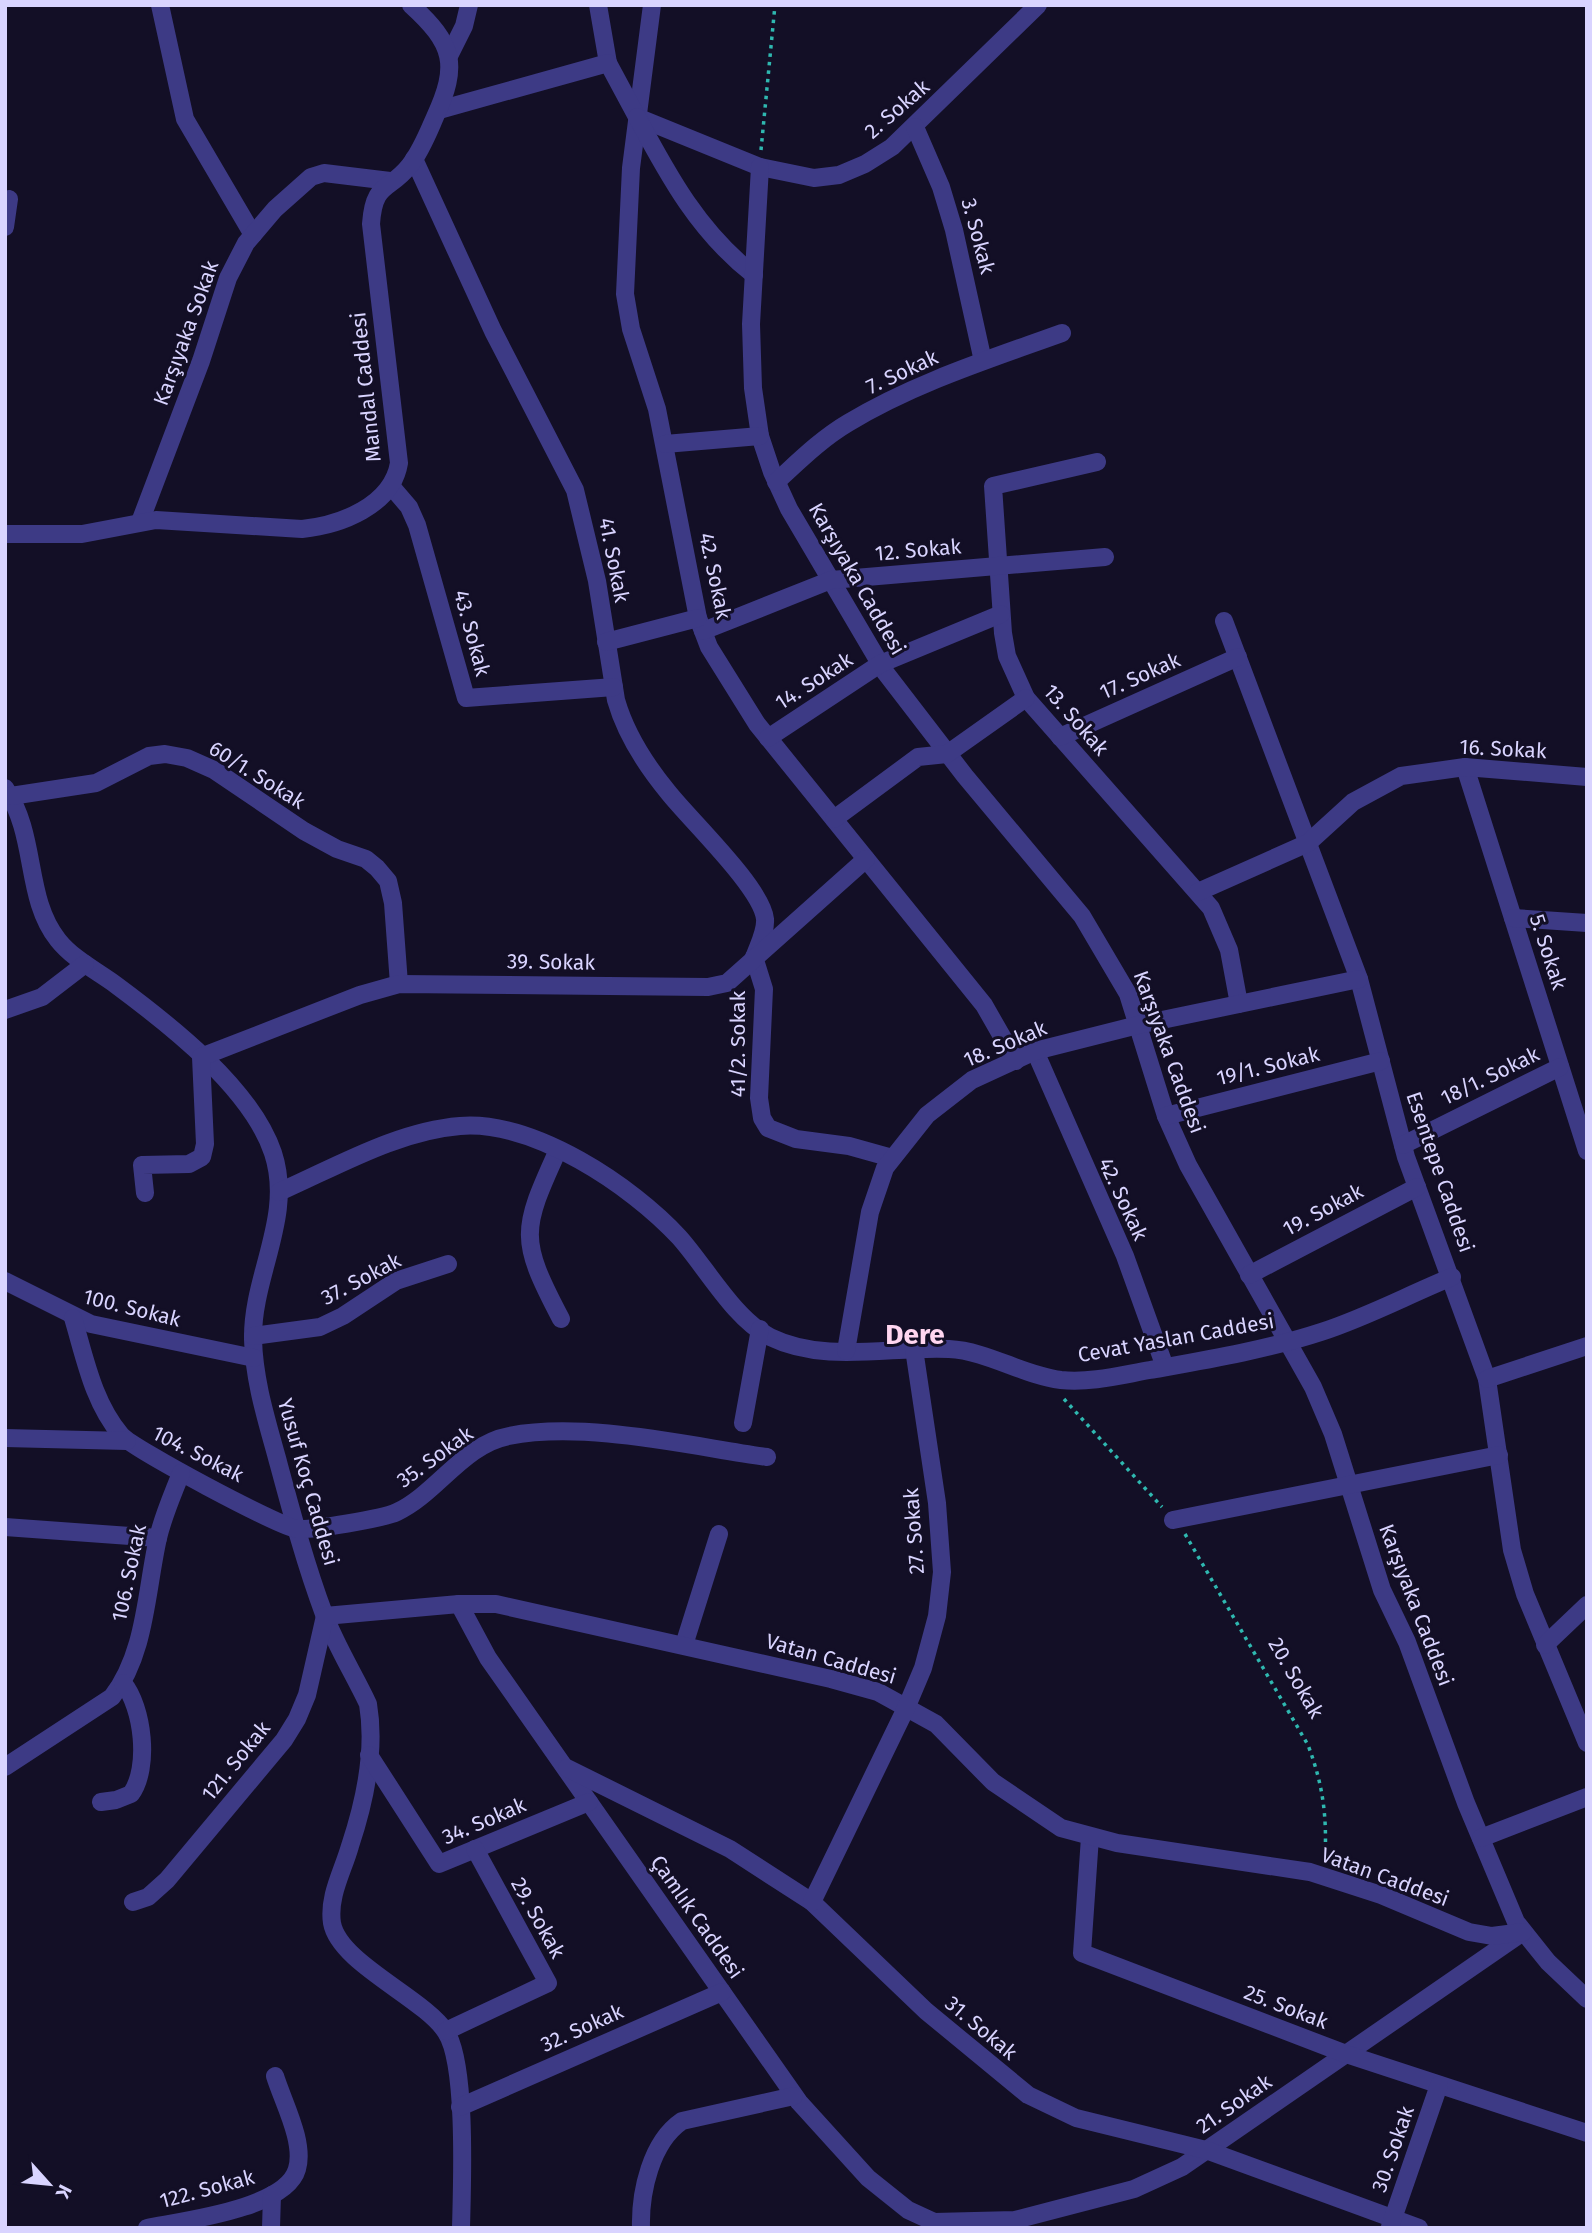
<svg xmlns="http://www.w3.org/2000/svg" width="1592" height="2233" font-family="'Fira Sans',sans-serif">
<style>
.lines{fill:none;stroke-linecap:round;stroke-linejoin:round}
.path{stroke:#2fb8b0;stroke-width:3.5;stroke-dasharray:3.5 5;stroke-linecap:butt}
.minor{stroke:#3d3a85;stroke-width:18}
.labels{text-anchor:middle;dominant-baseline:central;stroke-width:6;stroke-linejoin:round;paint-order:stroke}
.street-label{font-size:21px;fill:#d9d4ff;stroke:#130f26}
.district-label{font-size:28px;font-weight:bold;fill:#ffd6f0;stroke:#130f26}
</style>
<rect width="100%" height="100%" fill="#130f26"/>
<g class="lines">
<g class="path">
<path d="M 761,150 L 775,5"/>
<path d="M 1064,1399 L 1162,1507"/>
<path d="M 1185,1534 L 1308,1745 C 1323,1785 1327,1815 1325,1858"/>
</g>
<g class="minor">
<path d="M 160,5 L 185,119 L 253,235"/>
<path d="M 598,5 L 608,63"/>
<path d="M 652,5 L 631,168 L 625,294 L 631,329 L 657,409 L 698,618 L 709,647 L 757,724 L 984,1005 L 1016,1061"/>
<path d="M 449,56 L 464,26 L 469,5"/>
<path d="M 439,110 L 608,63 L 637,117 L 760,167 L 814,178 L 839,175 L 865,164 L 892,147 L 1038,5"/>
<path d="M 637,117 C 669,177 699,232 754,275"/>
<path d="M 915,127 L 941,187 L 954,230 L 983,361"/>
<path d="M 414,159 L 493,331 L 575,490 L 597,581 L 616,700 C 626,735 645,764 668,792 C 690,820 762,888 765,919 C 766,931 759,944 755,955"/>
<path d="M 760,167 L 751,324 L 753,388 L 760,436 L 772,472 L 789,509 L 885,672 L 965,776 L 1082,916 L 1128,994 L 1166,1116 L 1188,1165 L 1313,1387 L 1333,1434 L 1382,1590 L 1407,1642 L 1466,1803 L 1516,1922 L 1548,1962 L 1587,1999"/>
<path d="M 5,227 L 9,199"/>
<path d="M 665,444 L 760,436"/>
<path d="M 1097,462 L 993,486 L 1003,633 L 1007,656 L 1026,698 L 1211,908 L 1229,950 L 1239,1004"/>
<path d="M 776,482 C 799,461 821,439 848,423 C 914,383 990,359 1062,333"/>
<path d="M 391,486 L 409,507 L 417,525 L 466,698 L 614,687"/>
<path d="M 140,522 L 201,361 L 228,278 L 246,243 L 275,209 L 311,177 L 324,173 L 390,181"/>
<path d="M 5,534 L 82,534 L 156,520 L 302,529 C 340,525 392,506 399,463 L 371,224 C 374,181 389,192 410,165 C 421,151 428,133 435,117 C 459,65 454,44 411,5"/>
<path d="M 1224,621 L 1359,979 L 1406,1157 L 1487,1379 L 1512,1550 L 1525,1594 L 1587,1743"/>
<path d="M 703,631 L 831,580 L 1105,557"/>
<path d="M 606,642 L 698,618"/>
<path d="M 1060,737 L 1238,657"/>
<path d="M 768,738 L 880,664 L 1001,614"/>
<path d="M 1465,767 L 1587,1151"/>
<path d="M 5,788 C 38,837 24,897 58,940 C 73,959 97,971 116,985 C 170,1025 251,1088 273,1153 C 294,1217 252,1275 253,1339 C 254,1380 266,1418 277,1458 C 291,1510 305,1563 324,1614 C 336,1646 354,1674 368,1704 C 376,1751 365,1801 350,1846 C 343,1871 328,1896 332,1923 C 339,1963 424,1998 446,2032 C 467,2064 462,2186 461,2228"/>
<path d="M 11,796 L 96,783 L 149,756 L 165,754 L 187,758 L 214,770 L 304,831 L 337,849 L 366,859 L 377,868 L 388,881 L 393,903 L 399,984"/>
<path d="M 834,819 L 918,757 L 947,754 L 1026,698"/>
<path d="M 1198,892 L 1308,843 L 1353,802 L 1401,776 L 1465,767 L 1587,777"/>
<path d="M 1513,918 L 1587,923"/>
<path d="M 754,957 L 764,989 L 759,1098 L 762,1118 L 768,1128 L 796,1139 L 849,1146 L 892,1158"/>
<path d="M 5,1010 L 42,997 L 85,964"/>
<path d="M 1035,1051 L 1125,1256 L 1165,1367"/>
<path d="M 1166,1116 L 1381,1061"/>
<path d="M 1403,1145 L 1560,1067"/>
<path d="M 558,1150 C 521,1231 519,1239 561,1319"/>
<path d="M 279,1192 C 336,1167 397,1131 460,1126 C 534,1120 632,1186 679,1237 C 706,1267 734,1319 770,1337 C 825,1364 891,1346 949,1349 C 988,1351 1022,1375 1061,1380 C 1091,1383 1121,1375 1150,1370 C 1206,1360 1266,1350 1321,1332 C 1365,1318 1408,1295 1452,1277"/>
<path d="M 145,1193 L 142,1165 L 189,1164 L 202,1157 L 205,1144 L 201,1057 L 360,995 L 399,984 L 708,987 L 727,983 L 866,859"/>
<path d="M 1249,1275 L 1417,1187"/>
<path d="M 5,1281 L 91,1324 L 254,1358"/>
<path d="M 73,1318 C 85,1358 93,1402 121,1435 C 133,1449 280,1527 297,1529 C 313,1530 382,1519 397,1512 C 436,1494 464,1444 509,1436 C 585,1421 689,1446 767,1457"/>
<path d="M 253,1336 L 320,1327 L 343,1316 L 396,1281 L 448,1264"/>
<path d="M 846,1351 L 870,1212 L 885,1168 L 927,1115 L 972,1080 L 1035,1051 L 1138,1025 L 1359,979"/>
<path d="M 1487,1379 L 1587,1346"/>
<path d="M 743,1423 L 760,1329"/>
<path d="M 5,1438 L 127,1441"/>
<path d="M 1173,1520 L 1499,1455"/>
<path d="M 5,1527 L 158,1538"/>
<path d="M 459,1604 L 488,1658 L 799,2102 L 868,2178 L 908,2210 L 934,2222 L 1015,2220 L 1134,2189 L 1182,2167 L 1520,1934"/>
<path d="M 684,1645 L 719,1534"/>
<path d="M 1545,1645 L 1587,1605"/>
<path d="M 369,1755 L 439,1864 L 589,1802"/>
<path d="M 5,1767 L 112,1697 C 146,1653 146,1591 158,1538 C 163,1516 173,1494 181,1473"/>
<path d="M 567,1768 L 730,1849 L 812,1902 L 926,2011 L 1028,2095 L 1076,2118 L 1206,2150 L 1419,2228"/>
<path d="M 101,1802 L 116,1800 L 131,1794 C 150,1768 143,1707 123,1683"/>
<path d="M 1090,1837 L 1082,1953 L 1346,2054 L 1587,2133"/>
<path d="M 1481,1838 L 1587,1797"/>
<path d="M 133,1902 L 148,1897 L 167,1880 L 284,1740 L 297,1719 L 307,1695 L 325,1616 L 459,1604 L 496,1604 L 831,1679 L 878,1692 L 936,1724 L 993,1782 L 1061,1828 L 1117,1843 L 1310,1872 L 1381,1895 L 1469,1932 L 1492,1936 L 1523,1932"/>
<path d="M 812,1902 L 907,1706 L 923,1668 L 937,1616 L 942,1572 L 937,1503 L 914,1349"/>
<path d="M 446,2031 L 548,1983 L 475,1849"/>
<path d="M 460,2107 L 722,1992"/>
<path d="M 1390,2227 L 1439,2085"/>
<path d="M 147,2228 C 181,2221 286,2209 297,2169 C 305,2142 283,2102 275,2076"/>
<path d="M 271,2228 L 272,2195"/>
<path d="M 641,2228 C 640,2192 651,2142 682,2121 L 794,2096"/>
</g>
</g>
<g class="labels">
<g class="street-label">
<text transform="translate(897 109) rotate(-41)">2. Sokak</text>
<text transform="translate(978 236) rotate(75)">3. Sokak</text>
<text transform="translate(186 333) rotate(-70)">Karşıyaka Sokak</text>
<text transform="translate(902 372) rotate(-25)">7. Sokak</text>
<text transform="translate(366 387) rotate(-96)">Mandal Caddesi</text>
<text transform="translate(918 550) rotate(-5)">12. Sokak</text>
<text transform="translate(614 560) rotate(79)">41. Sokak</text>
<text transform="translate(715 576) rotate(78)">42. Sokak</text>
<text transform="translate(857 579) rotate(60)">Karşıyaka Caddesi</text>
<text transform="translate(472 633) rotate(75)">43. Sokak</text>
<text transform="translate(1140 676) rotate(-24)">17. Sokak</text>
<text transform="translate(814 681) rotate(-33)">14. Sokak</text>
<text transform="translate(1076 720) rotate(49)">13. Sokak</text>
<text transform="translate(1503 749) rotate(3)">16. Sokak</text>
<text transform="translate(257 775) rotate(32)">60/1. Sokak</text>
<text transform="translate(1548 952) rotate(72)">5. Sokak</text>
<text transform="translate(551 962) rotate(1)">39. Sokak</text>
<text transform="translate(738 1044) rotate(-90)">41/2. Sokak</text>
<text transform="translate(1005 1044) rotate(-23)">18. Sokak</text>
<text transform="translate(1169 1052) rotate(70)">Karşıyaka Caddesi</text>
<text transform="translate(1268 1066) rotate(-14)">19/1. Sokak</text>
<text transform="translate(1490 1076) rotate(-26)">18/1. Sokak</text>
<text transform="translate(1440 1172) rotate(71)">Esentepe Caddesi</text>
<text transform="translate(1123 1199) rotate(65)">42. Sokak</text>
<text transform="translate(1323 1210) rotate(-28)">19. Sokak</text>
<text transform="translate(361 1279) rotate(-28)">37. Sokak</text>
<text transform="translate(132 1308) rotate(14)">100. Sokak</text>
<text transform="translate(1176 1338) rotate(-10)">Cevat Yaslan Caddesi</text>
<text transform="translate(198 1454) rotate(27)">104. Sokak</text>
<text transform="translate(435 1457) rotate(-36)">35. Sokak</text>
<text transform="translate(308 1482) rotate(74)">Yusuf Koç Caddesi</text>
<text transform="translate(914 1531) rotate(-94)">27. Sokak</text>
<text transform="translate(129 1573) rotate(-78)">106. Sokak</text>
<text transform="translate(1416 1605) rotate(69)">Karşıyaka Caddesi</text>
<text transform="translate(831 1659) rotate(16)">Vatan Caddesi</text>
<text transform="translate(1296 1678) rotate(60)">20. Sokak</text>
<text transform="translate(236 1761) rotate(-51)">121. Sokak</text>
<text transform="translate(484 1821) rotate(-23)">34. Sokak</text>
<text transform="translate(1385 1877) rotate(20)">Vatan Caddesi</text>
<text transform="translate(697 1917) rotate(55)">Çamlık Caddesi</text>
<text transform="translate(538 1918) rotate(61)">29. Sokak</text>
<text transform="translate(1286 2007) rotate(21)">25. Sokak</text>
<text transform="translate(582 2028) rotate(-24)">32. Sokak</text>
<text transform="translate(981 2028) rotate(40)">31. Sokak</text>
<text transform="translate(1234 2104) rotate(-35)">21. Sokak</text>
<text transform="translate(1393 2149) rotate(-71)">30. Sokak</text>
<text transform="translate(207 2189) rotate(-15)">122. Sokak</text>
</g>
<g class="district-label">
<text x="915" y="1334">Dere</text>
</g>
</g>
<rect width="1592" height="2233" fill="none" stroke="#d9d4ff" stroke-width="14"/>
<g transform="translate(49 2184) rotate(117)" stroke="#130f26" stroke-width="5" paint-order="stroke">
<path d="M0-5L12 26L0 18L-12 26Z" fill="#d9d4ff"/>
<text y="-10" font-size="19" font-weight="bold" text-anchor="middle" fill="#d9d4ff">K</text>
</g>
</svg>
